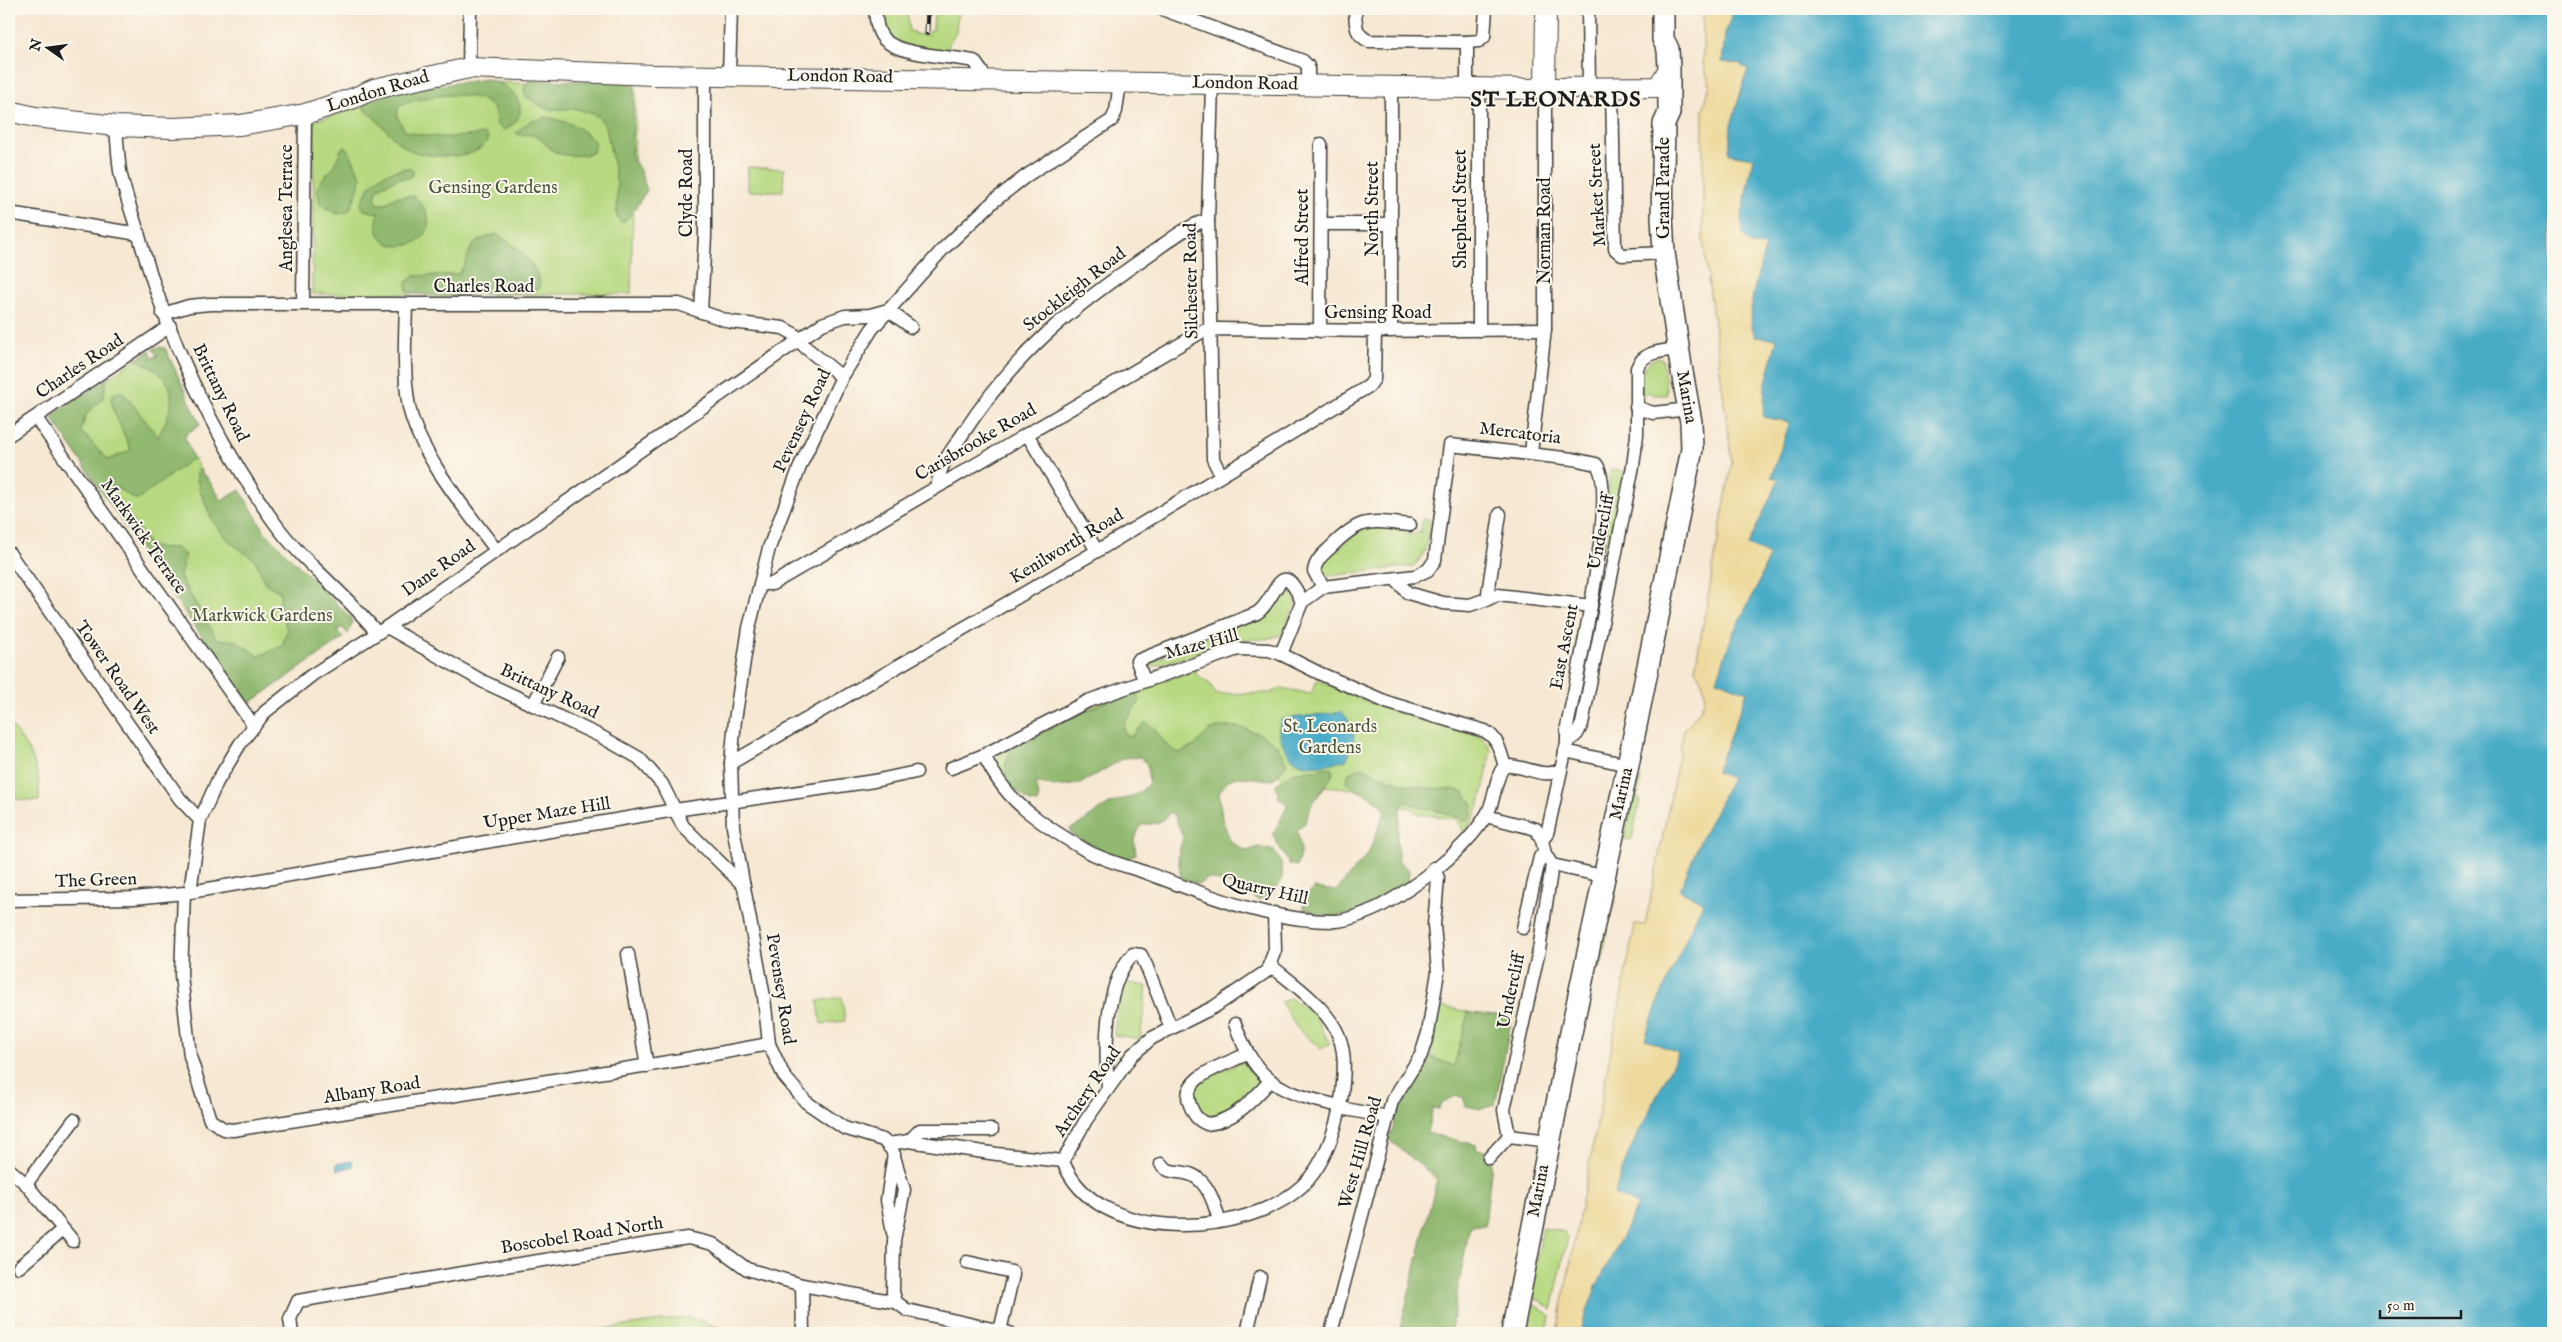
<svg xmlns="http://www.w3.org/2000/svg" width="2562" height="1342" font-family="'IM FELL English',serif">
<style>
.green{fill:#b7d981;stroke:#6a7a4e}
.forest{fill:#91b96f;stroke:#566a46}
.sand{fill:#eeda9e;stroke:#857b5d}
.water{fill:#48acc7;stroke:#326472}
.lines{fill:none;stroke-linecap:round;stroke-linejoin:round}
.minor-casing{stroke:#3d3b37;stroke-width:15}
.primary-casing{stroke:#3d3b37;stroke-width:22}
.trunk-casing{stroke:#3d3b37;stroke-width:24}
.minor{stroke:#fff;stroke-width:12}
.primary{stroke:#fff;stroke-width:20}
.trunk{stroke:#fff;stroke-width:21}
.rail-casing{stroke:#1c1c1c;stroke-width:5}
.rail{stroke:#fbf7ec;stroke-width:3;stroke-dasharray:9;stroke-linecap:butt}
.labels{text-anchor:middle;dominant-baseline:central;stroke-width:4;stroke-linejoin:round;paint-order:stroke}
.street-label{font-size:18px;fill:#1c1c1c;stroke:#fbf7ec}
.park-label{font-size:18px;fill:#4a553a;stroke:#fbf7ec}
.district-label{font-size:22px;font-weight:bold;letter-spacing:1px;fill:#1c1c1c;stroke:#fbf7ec}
</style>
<rect width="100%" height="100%" fill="#fbf7ec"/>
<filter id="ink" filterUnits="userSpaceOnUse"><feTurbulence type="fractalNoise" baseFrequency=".02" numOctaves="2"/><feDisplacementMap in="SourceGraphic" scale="10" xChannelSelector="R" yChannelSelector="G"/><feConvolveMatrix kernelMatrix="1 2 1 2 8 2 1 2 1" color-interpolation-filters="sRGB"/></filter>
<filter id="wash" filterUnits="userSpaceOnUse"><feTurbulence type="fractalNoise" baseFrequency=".0096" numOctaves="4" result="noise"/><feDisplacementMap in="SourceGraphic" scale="20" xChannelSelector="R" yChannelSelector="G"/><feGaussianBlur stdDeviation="1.12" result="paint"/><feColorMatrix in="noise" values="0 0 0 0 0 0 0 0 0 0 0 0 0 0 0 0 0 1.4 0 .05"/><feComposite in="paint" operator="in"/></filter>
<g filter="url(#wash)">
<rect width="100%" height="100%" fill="#f6e8d2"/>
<g class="green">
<path d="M 883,9 L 907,9 L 909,31 L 914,32 L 914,34 L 928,35 L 928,31 L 933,30 L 934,13 L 941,13 L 942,9 L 958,9 L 956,33 L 949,43 L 948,52 C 933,50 898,48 888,35 C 882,28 883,17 883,9 Z"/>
<path d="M 485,82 L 636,87 L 631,294 L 312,294 L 314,121 L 377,102 Z"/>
<path d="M 748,167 L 784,169 L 783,191 L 748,191 Z"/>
<path d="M 160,347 L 165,348 L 200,424 L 186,434 L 185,438 L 188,444 L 186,446 L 204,476 L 206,476 L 222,501 L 240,490 L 265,532 L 350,617 L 352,623 L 348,634 L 342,627 L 337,631 L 343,638 L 250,703 L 148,561 L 53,419 L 53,415 L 150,350 L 152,358 L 158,355 L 153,349 Z"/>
<path d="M 1656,358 L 1662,358 L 1667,395 L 1654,395 L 1648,392 L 1641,399 C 1642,380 1637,368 1656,358 Z"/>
<path d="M 1610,470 L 1626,471 L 1607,557 L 1603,556 Z"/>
<path d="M 1422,519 L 1430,520 C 1428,537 1428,555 1413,566 L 1328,576 L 1321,570 L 1321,563 L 1362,529 L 1400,526 L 1409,535 L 1421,532 Z"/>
<path d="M 1283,582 L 1295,591 L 1295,605 L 1281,635 L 1266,639 L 1239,640 L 1159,665 L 1151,667 L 1144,665 L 1260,614 Z"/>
<path d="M 1195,670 L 1197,675 L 1210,684 L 1216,694 L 1271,693 L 1282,688 L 1311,694 L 1317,680 L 1371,703 L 1481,736 L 1491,748 C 1486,775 1483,811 1464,832 L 1457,819 L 1419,814 L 1411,808 L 1400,807 L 1353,789 L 1285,782 L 1273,770 L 1224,769 L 1156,746 L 1006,783 L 996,766 L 997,759 L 1003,751 L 1100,702 Z"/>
<path d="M 9,722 C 30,752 40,762 39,801 L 9,799 Z"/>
<path d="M 1638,778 L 1641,779 L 1637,797 L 1640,800 L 1632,839 L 1624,840 Z"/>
<path d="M 1610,889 L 1616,892 L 1611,918 L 1604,916 Z"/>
<path d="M 1602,929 L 1608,930 L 1601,967 L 1595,966 Z"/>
<path d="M 1121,982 L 1147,986 L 1140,1039 L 1114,1035 Z"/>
<path d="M 842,997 L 845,1021 L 821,1024 L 818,1001 Z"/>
<path d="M 1290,998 L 1313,1012 L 1330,1044 L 1321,1049 L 1297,1028 L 1281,1002 Z"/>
<path d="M 1441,1006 L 1472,1013 L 1456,1067 L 1429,1064 Z"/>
<path d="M 1240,1062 C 1252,1067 1257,1071 1261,1083 L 1255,1094 L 1213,1120 L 1200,1116 L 1192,1094 L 1200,1081 Z"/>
<path d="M 1543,1228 L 1565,1232 L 1568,1237 L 1552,1310 L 1539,1300 L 1529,1297 Z"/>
<path d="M 1528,1304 L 1535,1305 L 1550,1316 L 1547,1333 L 1522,1333 Z"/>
<path d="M 688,1317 L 727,1330 L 727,1333 L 576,1333 Z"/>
</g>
<g class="forest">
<path d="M 487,79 C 493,81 500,83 506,87 C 524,100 526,120 504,130 L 497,125 C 495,119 496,111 492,107 C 473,87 421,96 399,106 L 397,116 L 405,131 C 434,139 453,138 483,134 L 487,136 L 488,141 C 478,153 466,156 451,156 C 396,157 401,139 364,109 L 363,104 L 396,91 Z"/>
<path d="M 529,80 L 631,82 L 634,85 L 631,156 L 640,170 L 647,190 L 633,212 L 624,222 L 620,222 L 617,217 L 617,184 L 606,127 L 598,116 L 578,109 L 547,109 L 526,97 L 524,88 Z"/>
<path d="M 546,117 C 569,122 578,125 595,142 L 593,152 C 586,157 565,156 557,153 C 540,144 545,132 518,135 L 516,133 L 529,122 Z"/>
<path d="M 345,147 L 348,149 L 361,177 L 356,196 L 349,211 L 338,214 L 320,204 L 317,188 L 321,180 L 334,167 L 341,149 Z"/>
<path d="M 406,168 L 413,170 L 413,175 L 409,178 L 399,178 L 378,188 L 375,198 L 378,204 L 384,204 L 396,197 L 414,196 C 460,241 383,264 377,228 C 376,224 378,218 378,213 L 364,210 L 361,204 C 372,178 379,174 406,168 Z"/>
<path d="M 496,234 C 514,243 541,267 540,288 C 525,295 512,291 497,292 C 462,295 442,301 407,291 L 406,282 L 415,276 L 458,274 C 476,253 459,245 496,234 Z"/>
<path d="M 160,347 L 165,348 L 200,424 L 186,434 L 185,438 L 193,458 L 137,500 L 115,487 L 107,486 L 151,547 L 176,548 L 185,555 L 180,577 L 217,639 L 236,641 L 259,656 L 282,646 L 287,630 L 280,607 L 280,592 L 265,583 L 255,560 L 231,543 L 213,522 L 199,488 L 196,472 L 199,469 L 204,476 L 206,476 L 222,501 L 240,490 L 265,532 L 350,617 L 352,623 L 348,634 L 342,627 L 337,630 L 343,638 L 250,703 L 148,561 L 53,419 L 53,415 L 107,379 L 103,398 L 86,415 L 81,431 L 108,460 L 131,450 L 114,412 L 111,399 L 114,393 L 123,392 L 158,437 C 178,399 179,378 136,360 L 150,350 L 152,358 L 158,356 L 153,349 Z"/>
<path d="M 1135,692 L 1140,701 L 1124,724 L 1125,735 L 1132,736 L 1145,722 C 1161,730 1160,744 1178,753 L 1194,746 L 1209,731 L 1221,727 L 1239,727 L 1260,734 L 1277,745 L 1287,764 L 1273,780 C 1262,780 1237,773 1229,780 C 1225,783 1222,789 1219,793 L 1222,819 L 1231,842 L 1247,851 L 1258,847 L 1275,851 C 1289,873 1283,892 1258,900 L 1232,885 L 1209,878 L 1199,884 L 1181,879 L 1178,855 L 1183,838 L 1175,816 L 1171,812 L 1159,823 L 1141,825 L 1134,840 L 1136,854 L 1129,858 L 1105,852 L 1072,835 L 1070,829 C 1085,822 1095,812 1108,805 C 1125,796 1135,800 1149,783 L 1147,764 L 1141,757 L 1124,758 L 1080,784 L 1054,787 L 1036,782 L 1039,797 L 1037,803 L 1030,802 L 1005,781 L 1006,760 L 1012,747 L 1107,701 Z"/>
<path d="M 1331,767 L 1333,774 L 1311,806 L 1305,823 L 1297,830 L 1301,850 L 1297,866 L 1289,864 L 1273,835 L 1288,805 L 1279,798 L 1276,784 L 1292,773 Z"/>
<path d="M 1362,767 C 1383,778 1405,786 1429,788 C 1442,789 1452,788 1464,792 L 1473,805 L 1471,817 L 1465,820 C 1446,811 1426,810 1406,802 L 1401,805 L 1397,836 L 1398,860 L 1409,870 L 1408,884 C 1386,900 1359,917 1330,916 C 1322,916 1312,911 1304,908 L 1303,899 L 1314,888 L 1336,891 L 1368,854 L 1385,812 L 1382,804 L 1347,783 L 1348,774 Z"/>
<path d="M 1468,1013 L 1512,1016 L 1495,1105 L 1481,1109 L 1466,1106 L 1463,1097 L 1456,1096 L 1441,1103 L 1439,1109 L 1433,1108 L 1427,1133 L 1477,1145 L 1476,1149 L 1486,1151 L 1492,1162 L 1485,1225 L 1470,1225 L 1450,1333 L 1399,1333 L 1437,1179 L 1389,1140 L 1400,1104 L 1427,1055 L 1454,1066 Z"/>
</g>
<path class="sand" d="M 1703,9 L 1841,9 L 1831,251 L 1665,1333 L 1557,1333 L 1635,924 L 1645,925 L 1684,730 C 1704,707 1713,697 1695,669 L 1732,462 L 1703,240 L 1703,111 L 1710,84 L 1703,64 Z"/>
<g class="water">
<path d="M 1734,9 L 2553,9 L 2553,1333 L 1579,1333 L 1596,1287 L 1638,1205 L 1614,1194 L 1629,1152 L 1678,1053 L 1645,1039 L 1659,999 L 1703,902 L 1680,890 L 1699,843 L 1732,778 L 1716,772 L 1747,692 L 1717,680 L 1733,633 L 1759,583 L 1768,557 L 1767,554 L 1748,545 L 1779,479 L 1771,477 L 1790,422 L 1763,417 L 1765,387 L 1777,339 L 1755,337 C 1744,308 1759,276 1765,246 L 1752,245 L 1743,235 L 1741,219 L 1753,158 L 1729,154 L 1731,125 L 1748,68 L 1742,67 L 1742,64 L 1722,62 L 1725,34 Z"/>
<path d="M 1342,712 C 1357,730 1357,740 1346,760 C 1317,766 1295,774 1282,742 C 1278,733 1278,727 1282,719 Z"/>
<path d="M 352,1161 L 353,1167 L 337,1170 L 336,1164 Z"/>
</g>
</g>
<g filter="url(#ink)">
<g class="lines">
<defs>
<g id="minor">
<path d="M 875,9 C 876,20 877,34 886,41 C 904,56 950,56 974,61 L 982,72 L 982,81"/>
<path d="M 1162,9 L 1303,61 L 1308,66 L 1308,85"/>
<path d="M 1355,9 C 1356,24 1354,34 1369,41 L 1467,42 L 1479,41 L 1484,37 L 1486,9"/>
<path d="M 1588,9 L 1589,88"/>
<path d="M 469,68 L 470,9"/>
<path d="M 729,75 L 731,9"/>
<path d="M 1212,84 L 1208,220 L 1213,459 L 1221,475"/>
<path d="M 1467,87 L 1467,42"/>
<path d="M 1612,88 L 1615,249 L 1622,255 L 1664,253"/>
<path d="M 116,126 C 117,141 118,156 120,171 C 124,191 131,210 137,229 C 166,334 211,434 274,522 C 303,563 346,593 377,633"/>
<path d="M 9,213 L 138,234"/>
<path d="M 1321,224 L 1390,224"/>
<path d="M 303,303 L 305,114"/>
<path d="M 406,305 C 405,339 403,374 409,407 C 419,454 467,511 496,550"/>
<path d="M 701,312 L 705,236 L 705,75"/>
<path d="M 163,314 L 189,306 L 210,304 L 679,304 L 731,322 L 783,328 L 794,334 L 805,347 L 842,377"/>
<path d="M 1479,330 L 1479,87"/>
<path d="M 1320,331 L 1321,144"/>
<path d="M 1391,331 L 1391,86"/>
<path d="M 1636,407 L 1653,413 L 1689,409"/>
<path d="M 36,418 L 254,726"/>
<path d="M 1027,434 L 1097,551"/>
<path d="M 9,435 L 170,326"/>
<path d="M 1531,453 L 1545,329 L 1545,85"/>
<path d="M 938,486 C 938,466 952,450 962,435 C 1015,353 1070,309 1150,254 C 1168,242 1187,225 1208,220"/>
<path d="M 9,553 L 180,799 L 200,820"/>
<path d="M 1395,579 L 1408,593 L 1443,603 L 1470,605 L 1498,595 L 1591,606"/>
<path d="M 760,584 L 772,584 L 1203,331 L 1218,329 L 1375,331 L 1545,329"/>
<path d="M 1323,587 L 1314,571 C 1316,559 1324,554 1332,546 C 1362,516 1371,521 1410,525"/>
<path d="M 1487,600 L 1500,514"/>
<path d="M 387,627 L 484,682 L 600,736 L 639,758 L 662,784 L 683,826 L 744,886"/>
<path d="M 1281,654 L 1302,602 L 1323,587 L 1415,576 L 1428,570 L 1435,560 L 1450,445 L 1573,459 L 1596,464 C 1620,490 1575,686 1567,727 L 1567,743 L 1547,834 L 1542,840"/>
<path d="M 1144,680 L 1137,661 L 1257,613 C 1277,600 1280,552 1302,602"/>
<path d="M 533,705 L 558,657"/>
<path d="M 1567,743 L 1577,734 L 1582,724 L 1633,466 L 1637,435 L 1637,368 C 1643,351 1663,351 1678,349"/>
<path d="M 1565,751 L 1628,765"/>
<path d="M 984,755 C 996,781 1012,801 1036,818 C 1051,830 1070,841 1087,851 C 1105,861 1127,866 1147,873 C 1206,895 1271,922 1336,921 C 1350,920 1366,913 1379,907 C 1416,887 1466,850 1487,814 C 1495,802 1495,774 1505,766 C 1524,764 1545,781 1561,769"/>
<path d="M 731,763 L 1097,551 L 1369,386 L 1374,379 L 1375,331"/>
<path d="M 951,768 L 984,755 L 1088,701 L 1238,649 L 1269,650 L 1281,654 L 1321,674 L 1389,703 L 1485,731 C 1499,739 1500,752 1505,766"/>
<path d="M 1486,816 L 1536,829 L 1542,840 L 1545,854 L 1540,857 L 1523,928"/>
<path d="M 1552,865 L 1603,876"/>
<path d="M 190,892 L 200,820 L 217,782 L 240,744 L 265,712 L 312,675 L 387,627 L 822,324 L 845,316 L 870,315 L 888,310 L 911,327"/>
<path d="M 184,893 L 181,975 L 190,1056 L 210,1120 L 224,1129 L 233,1130 L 681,1060 L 769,1044"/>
<path d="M 9,900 L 134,898 L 184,893 L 675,810 L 874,781 L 916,772"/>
<path d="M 628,954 L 647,1066"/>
<path d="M 1270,965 C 1293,984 1320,1002 1335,1028 C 1347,1049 1344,1072 1342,1094 C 1338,1125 1325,1165 1302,1186 C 1245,1238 1095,1246 1063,1161 L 1086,1120 L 1132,1055 L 1152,1038 L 1214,1007 L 1267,971 L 1275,950 L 1274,913"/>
<path d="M 1235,1024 C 1257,1084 1281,1093 1340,1106"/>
<path d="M 1246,1054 C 1227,1065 1178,1076 1190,1105 C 1194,1115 1197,1120 1207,1124 C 1233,1122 1254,1099 1270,1081"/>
<path d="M 1108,1088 C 1105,1049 1104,984 1133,954 L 1141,955 L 1146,965 L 1171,1028"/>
<path d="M 1340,1108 L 1388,1117"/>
<path d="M 1509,1136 L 1504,1110 L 1539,950 L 1552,865 L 1545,854"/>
<path d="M 909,1141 L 920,1130 L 992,1130"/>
<path d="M 888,1144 L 909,1141 L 997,1154 L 1063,1161"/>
<path d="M 1489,1158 L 1509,1136 L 1549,1141"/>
<path d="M 1161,1164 C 1168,1173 1175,1171 1185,1173 C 1207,1176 1215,1204 1219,1221"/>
<path d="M 9,1169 L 26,1184 L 73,1241"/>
<path d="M 26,1184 L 74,1120"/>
<path d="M 893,1233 L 887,1200 L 894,1154"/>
<path d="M 967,1262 L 1012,1272 L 1013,1275 L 1000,1331"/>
<path d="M 19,1267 L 62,1230"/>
<path d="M 802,1285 L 803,1333"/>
<path d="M 896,1302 L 893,1292 L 894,1240 L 904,1190 L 892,1150 L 883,1140 L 844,1128 L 806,1102 L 784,1076 L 769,1044 L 764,997 L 733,827 L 731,763 L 735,720 L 749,628 L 769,548 L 801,464 L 842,377 L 872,329 L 943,249 L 994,201 L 1026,176 L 1112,120 L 1116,111 L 1120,82"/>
<path d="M 896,1302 L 907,1310 L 1010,1333"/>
<path d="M 292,1333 L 290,1319 L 298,1301 L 492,1268 L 688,1238 L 713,1244 L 747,1269 L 802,1285 L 896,1302"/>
<path d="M 1247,1333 L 1260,1277"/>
<path d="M 1331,1333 L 1392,1101 L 1421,1055 L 1428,1033 L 1438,972 L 1434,925 L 1438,878 L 1434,868"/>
</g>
<g id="primary">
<path d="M 1545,85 L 1546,9"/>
<path d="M 9,111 L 35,117 L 116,126 L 173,128 L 240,125 L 305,114 L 354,98 L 374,89 L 469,68 L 654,75 L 1533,89 L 1545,85 L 1554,88 L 1658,87 L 1669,69"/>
</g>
<path id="trunk" d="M 1512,1333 L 1569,1042 L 1628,765 L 1692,449 L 1691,422 L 1681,366 L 1664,253 L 1662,217 L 1664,124 L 1669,113 L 1669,69 L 1668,49 L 1663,39 L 1663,9"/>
</defs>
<use href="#minor" class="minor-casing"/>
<use href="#primary" class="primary-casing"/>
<use href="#trunk" class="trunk-casing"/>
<use href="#minor" class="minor"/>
<use href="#primary" class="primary"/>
<use href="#trunk" class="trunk"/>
<defs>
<path id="rail" d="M 927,33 L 928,9"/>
</defs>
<use href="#rail" class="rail-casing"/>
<use href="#rail" class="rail"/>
</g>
</g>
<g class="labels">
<g class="street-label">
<text transform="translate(840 77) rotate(1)">London Road</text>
<text transform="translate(1245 84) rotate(1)">London Road</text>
<text transform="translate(378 92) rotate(-17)">London Road</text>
<text transform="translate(1664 188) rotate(-90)">Grand Parade</text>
<text transform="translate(687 193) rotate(-90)">Clyde Road</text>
<text transform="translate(1598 195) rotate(-93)">Market Street</text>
<text transform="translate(287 208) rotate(-90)">Anglesea Terrace</text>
<text transform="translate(1373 209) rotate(-90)">North Street</text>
<text transform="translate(1461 209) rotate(-90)">Shepherd Street</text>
<text transform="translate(1545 231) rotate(-90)">Norman Road</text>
<text transform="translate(1303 237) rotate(-90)">Alfred Street</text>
<text transform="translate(1192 281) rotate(-91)">Silchester Road</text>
<text x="484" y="287">Charles Road</text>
<text transform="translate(1075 290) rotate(-38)">Stockleigh Road</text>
<text x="1378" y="313">Gensing Road</text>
<text transform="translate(80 367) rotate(-34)">Charles Road</text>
<text transform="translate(220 393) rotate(64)">Brittany Road</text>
<text transform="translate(1686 397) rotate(80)">Marina</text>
<text transform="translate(803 421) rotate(-65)">Pevensey Road</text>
<text transform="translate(1520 434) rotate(7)">Mercatoria</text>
<text transform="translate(976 443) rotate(-30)">Carisbrooke Road</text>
<text transform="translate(1602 532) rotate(-79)">Undercliff</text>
<text transform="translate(143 537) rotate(55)">Markwick Terrace</text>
<text transform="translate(1067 547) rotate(-31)">Kenilworth Road</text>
<text transform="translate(439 569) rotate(-35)">Dane Road</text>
<text transform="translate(1202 645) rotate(-15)">Maze Hill</text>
<text transform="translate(1565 647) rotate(-79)">East Ascent</text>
<text transform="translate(117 678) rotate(55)">Tower Road West</text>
<text transform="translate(549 692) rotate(25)">Brittany Road</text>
<text transform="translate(1622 794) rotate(-77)">Marina</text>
<text transform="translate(547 814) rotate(-9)">Upper Maze Hill</text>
<text transform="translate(96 881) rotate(-2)">The Green</text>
<text transform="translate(1265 890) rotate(13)">Quarry Hill</text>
<text transform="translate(780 989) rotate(81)">Pevensey Road</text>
<text transform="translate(1512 991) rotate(-78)">Undercliff</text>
<text transform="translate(372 1091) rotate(-9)">Albany Road</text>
<text transform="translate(1088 1092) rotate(-56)">Archery Road</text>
<text transform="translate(1361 1153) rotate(-74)">West Hill Road</text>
<text transform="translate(1539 1191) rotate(-79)">Marina</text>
<text transform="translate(582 1236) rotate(-9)">Boscobel Road North</text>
</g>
<g class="park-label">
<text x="493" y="188">Gensing Gardens</text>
<text x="262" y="616">Markwick Gardens</text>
<text x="1330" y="727">St. Leonards<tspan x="1330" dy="21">Gardens</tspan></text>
</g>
<g class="district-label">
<text x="1556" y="100">ST LEONARDS</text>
</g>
</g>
<rect width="2562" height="1342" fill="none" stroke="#fbf7ec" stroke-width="30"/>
<g transform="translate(48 48) rotate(284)" stroke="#fbf7ec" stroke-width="4" paint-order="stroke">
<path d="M0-4L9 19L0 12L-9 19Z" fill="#1c1c1c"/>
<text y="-8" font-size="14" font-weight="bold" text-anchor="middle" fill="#1c1c1c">N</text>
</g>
<path d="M2380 1310v8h81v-8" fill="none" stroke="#1c1c1c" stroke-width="2.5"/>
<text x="2387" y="1310" font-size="15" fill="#1c1c1c" stroke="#fbf7ec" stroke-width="4" paint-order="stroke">50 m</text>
</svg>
